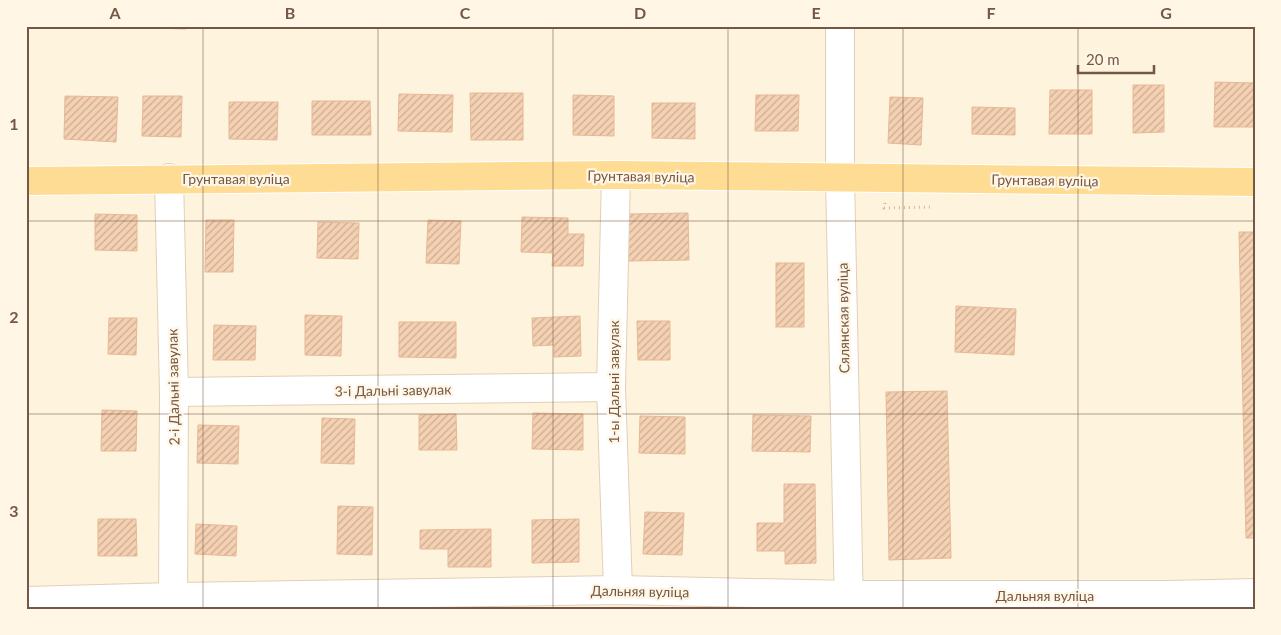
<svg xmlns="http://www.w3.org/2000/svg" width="1281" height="635" font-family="Lato,sans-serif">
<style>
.building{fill:url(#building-hatch);stroke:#e8b893}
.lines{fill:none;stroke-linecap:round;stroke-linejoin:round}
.minor-casing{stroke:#e2cfb9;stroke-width:30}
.major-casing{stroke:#fff;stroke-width:30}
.path{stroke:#d9b497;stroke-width:3;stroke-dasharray:1 4;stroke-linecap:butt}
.minor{stroke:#fff;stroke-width:28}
.major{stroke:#ffdc93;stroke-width:28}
.grid{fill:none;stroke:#745845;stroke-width:1;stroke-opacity:0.55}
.labels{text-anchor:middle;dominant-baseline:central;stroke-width:4.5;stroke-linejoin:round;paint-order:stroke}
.street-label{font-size:14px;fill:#745845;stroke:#fff6e5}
.neatline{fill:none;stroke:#745845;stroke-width:2}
.grid-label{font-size:16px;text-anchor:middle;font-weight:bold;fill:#745845}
</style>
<defs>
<pattern id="building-hatch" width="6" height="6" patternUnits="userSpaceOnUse" patternTransform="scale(1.25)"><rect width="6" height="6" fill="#f5d1b3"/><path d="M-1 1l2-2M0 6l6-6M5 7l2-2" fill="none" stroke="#cbac93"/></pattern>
</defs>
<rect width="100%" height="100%" fill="#fef3dd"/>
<g class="building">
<path d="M 150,26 L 186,26 L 186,29 L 150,28 Z"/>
<path d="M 1215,82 L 1255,83 L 1255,127 L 1214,127 Z"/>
<path d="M 1133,85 L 1164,85 L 1164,132 L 1133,133 Z"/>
<path d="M 1050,90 L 1092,90 L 1092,134 L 1049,134 Z"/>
<path d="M 470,93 L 523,93 L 523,140 L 471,140 Z"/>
<path d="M 399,94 L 453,95 L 452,132 L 398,131 Z"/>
<path d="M 573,95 L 614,96 L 614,136 L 573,135 Z"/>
<path d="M 756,95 L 799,95 L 798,131 L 755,131 Z"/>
<path d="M 65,96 L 118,97 L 116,142 L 64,139 Z"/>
<path d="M 143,96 L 182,96 L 181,137 L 142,136 Z"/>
<path d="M 890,97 L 923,98 L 921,145 L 888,143 Z"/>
<path d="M 312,101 L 370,101 L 371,135 L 312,135 Z"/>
<path d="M 229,102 L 278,102 L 277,140 L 229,139 Z"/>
<path d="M 652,103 L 695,103 L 695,139 L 652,138 Z"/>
<path d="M 972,107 L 1015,108 L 1015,135 L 972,134 Z"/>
<path d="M 688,213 L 689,260 L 629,261 L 628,214 Z"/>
<path d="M 95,214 L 137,215 L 137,251 L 95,250 Z"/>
<path d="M 522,217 L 568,218 L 568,234 L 584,234 L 583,266 L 552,266 L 553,253 L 521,252 Z"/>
<path d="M 206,220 L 234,220 L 233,272 L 205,272 Z"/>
<path d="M 428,220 L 461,221 L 459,264 L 426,263 Z"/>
<path d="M 318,222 L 359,223 L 358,259 L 317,258 Z"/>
<path d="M 1239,232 L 1255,232 L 1255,538 L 1246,538 Z"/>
<rect x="776" y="263" width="28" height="64"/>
<path d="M 956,306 L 1016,309 L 1014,355 L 955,352 Z"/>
<path d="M 305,315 L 342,316 L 341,356 L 305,355 Z"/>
<path d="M 580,316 L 581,356 L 554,357 L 554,345 L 533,346 L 532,318 Z"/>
<path d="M 109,318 L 137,318 L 136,355 L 108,354 Z"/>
<path d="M 637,321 L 670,321 L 670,360 L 638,360 Z"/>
<path d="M 399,322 L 456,322 L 456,358 L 399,357 Z"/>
<path d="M 214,325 L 256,326 L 255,360 L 213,360 Z"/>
<path d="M 947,391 L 951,558 L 889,560 L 886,392 Z"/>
<path d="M 102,410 L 137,411 L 136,451 L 101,451 Z"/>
<path d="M 533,413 L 583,414 L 583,450 L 532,449 Z"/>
<path d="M 456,414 L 457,450 L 419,450 L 419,415 Z"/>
<path d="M 753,415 L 811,416 L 810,452 L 752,451 Z"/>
<path d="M 640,416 L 685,417 L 685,454 L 639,453 Z"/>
<path d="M 322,418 L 355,419 L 354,464 L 321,463 Z"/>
<path d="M 198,425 L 239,426 L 238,464 L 197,463 Z"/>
<path d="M 784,484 L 815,484 L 816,563 L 785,564 L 785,551 L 757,551 L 757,523 L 784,523 Z"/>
<path d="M 338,506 L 373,507 L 372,555 L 337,554 Z"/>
<path d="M 645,512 L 684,513 L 682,555 L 643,554 Z"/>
<path d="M 98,519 L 136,519 L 137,556 L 98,556 Z"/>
<path d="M 579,519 L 579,562 L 532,563 L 532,520 Z"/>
<path d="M 196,524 L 237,526 L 236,556 L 195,554 Z"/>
<path d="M 491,529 L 491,567 L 448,567 L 448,549 L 420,549 L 420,530 Z"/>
</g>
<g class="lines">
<defs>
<g id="minor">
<path d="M 840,26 L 840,178 L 849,609"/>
<path d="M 616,175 L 611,387 L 618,590"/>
<path d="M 169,178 L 174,392 L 173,597"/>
<path d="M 174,392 L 611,387"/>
<path d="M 26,601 L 173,597 L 618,590 L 849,595 L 1168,595 L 1255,593"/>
</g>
<path id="major" d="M 26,181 L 616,175 L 1255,182"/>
</defs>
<use href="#minor" class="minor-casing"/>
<use href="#major" class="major-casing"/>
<path class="path" d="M 885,203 L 884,208 L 933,207"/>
<use href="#minor" class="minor"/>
<use href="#major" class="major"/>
</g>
<path class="grid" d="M 203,26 L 203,609M 378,26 L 378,609M 553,26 L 553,609M 728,26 L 728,609M 903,26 L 903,609M 1078,26 L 1078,609M 26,221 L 1255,221M 26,414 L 1255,414"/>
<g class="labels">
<g class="street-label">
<text transform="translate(641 176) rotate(1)">Грунтавая вуліца</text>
<text x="236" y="178">Грунтавая вуліца</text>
<text transform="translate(1045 180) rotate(1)">Грунтавая вуліца</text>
<text transform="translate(843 318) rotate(-91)">Сялянская вуліца</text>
<text transform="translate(613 382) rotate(-90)">1-ы Дальні завулак</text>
<text transform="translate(173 387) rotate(-91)">2-і Дальні завулак</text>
<text transform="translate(393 390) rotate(-1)">3-і Дальні завулак</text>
<text transform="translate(640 591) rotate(1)">Дальняя вуліца</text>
<text x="1045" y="595">Дальняя вуліца</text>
</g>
</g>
<rect width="1281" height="635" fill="none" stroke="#fff6e5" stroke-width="55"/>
<path d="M1078 65v8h76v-8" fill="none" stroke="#745845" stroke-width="2.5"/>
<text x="1086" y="65" font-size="15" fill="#745845" stroke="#fff6e5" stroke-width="4" paint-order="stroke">20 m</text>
<rect x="28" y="28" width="1226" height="580" class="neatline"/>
<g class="grid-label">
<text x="115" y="19">A</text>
<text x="290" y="19">B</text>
<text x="465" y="19">C</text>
<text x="640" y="19">D</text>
<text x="816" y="19">E</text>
<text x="991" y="19">F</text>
<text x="1166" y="19">G</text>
<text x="14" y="130">1</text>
<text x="14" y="323">2</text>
<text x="14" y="517">3</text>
</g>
</svg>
